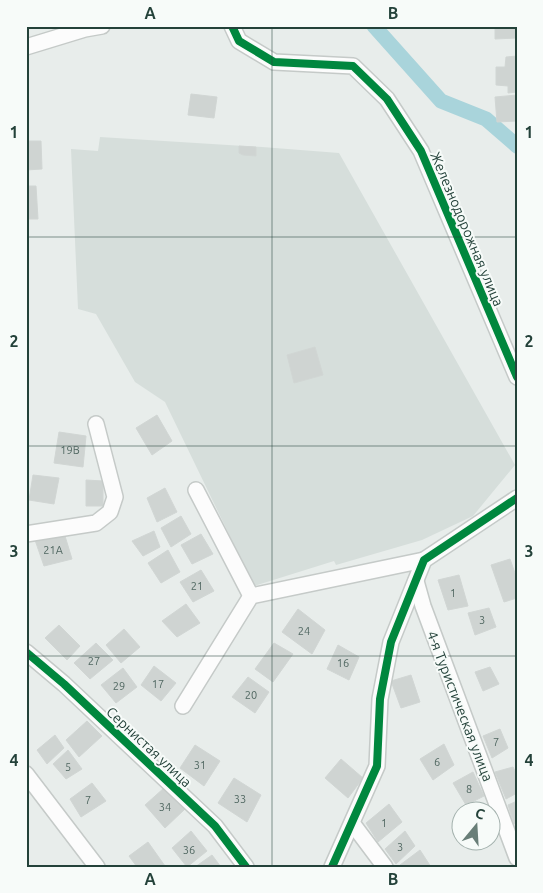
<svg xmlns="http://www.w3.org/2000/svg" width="543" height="893" font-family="Ubuntu,sans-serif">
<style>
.built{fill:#d6dedb}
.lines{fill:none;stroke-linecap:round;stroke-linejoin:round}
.canal{stroke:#a9d4db;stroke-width:15}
.building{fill:#cfd4d2;stroke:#d1d6d4}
.minor-casing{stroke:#c5cac8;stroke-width:18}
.minor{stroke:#fcfcfc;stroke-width:15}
.cycleway-casing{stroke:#f7fbf9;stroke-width:11}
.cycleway{stroke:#00873e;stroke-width:8}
.grid{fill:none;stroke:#24423a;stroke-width:1;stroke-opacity:0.55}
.labels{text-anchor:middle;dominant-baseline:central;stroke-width:4;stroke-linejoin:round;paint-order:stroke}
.number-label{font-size:11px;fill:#506761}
.street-label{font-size:14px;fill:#24423a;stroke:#f7fbf9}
.neatline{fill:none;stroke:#24423a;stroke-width:2}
.grid-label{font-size:16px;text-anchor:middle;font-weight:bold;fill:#24423a}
</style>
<rect width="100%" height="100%" fill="#e8edeb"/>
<path class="built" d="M 100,137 L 262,147 L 339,153 L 515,465 L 473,516 L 422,540 L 336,565 L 334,561 L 254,586 L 165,402 L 135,382 L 96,314 L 78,309 L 71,149 L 98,151 Z"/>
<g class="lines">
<path class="canal" d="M 374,26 L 441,101 L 486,119 L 517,146"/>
</g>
<g class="building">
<path d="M 495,26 L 517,26 L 517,38 L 495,39 Z"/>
<path d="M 517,56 L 517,92 L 508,93 L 508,86 L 496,85 L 496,67 L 505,67 L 506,57 Z"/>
<path d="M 191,94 L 217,97 L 214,118 L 188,115 Z"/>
<path d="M 517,95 L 517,121 L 497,122 L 495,97 Z"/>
<path d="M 26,141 L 41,141 L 42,169 L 26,170 Z"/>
<path d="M 239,146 L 256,147 L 256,156 L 243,155 L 239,153 Z"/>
<path d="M 26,186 L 36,186 L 38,219 L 26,219 Z"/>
<path d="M 315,347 L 323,375 L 294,383 L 287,355 Z"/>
<path d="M 157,415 L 172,441 L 152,455 L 136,428 Z"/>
<path d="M 59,432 L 86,436 L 83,467 L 54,463 Z"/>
<path d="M 33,475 L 59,478 L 54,504 L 29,500 Z"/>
<path d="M 86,480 L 103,481 L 103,506 L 86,506 Z"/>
<path d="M 165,488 L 177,512 L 157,522 L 147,498 Z"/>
<path d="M 181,516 L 191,534 L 171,547 L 161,528 Z"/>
<path d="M 154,531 L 160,547 L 143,556 L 132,541 Z"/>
<path d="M 201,534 L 213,554 L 192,564 L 181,545 Z"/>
<path d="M 65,536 L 72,559 L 44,566 L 35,540 Z"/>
<path d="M 168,550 L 180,572 L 161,583 L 148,563 Z"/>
<path d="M 510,559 L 517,579 L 517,598 L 504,602 L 491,565 Z"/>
<path d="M 201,570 L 214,591 L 193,602 L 180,582 Z"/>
<path d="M 459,575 L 468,606 L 448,610 L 438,580 Z"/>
<path d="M 186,604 L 200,623 L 177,637 L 162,621 Z"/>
<path d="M 489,608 L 496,627 L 475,635 L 468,613 Z"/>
<path d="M 298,609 L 325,630 L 312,654 L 282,632 Z"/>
<path d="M 59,625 L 80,646 L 67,660 L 45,638 Z"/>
<path d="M 124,629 L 140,647 L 121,663 L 106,645 Z"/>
<path d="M 96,643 L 113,660 L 90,679 L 74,663 Z"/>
<path d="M 274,643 L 293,654 L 273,682 L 255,669 Z"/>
<path d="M 338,645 L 359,657 L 349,680 L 327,669 Z"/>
<path d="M 154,666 L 176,683 L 161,701 L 141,685 Z"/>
<path d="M 490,667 L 499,684 L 483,691 L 475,672 Z"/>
<path d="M 123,668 L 137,687 L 116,703 L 101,685 Z"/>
<path d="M 411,675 L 420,702 L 401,708 L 391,681 Z"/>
<path d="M 248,677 L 269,692 L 255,713 L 232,697 Z"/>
<path d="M 87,721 L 102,736 L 79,757 L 66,740 Z"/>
<path d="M 500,729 L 508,748 L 492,758 L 483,736 Z"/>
<path d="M 55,735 L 64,748 L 47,764 L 37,750 Z"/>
<path d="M 444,744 L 454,765 L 433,780 L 420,759 Z"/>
<path d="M 195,745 L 220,761 L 204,786 L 180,768 Z"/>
<path d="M 68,750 L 82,769 L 66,779 L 53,764 Z"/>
<path d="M 341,759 L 363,778 L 348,798 L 325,778 Z"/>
<path d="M 513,767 L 517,775 L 517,793 L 506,799 L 495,772 Z"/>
<path d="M 473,772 L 484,796 L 466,805 L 453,783 Z"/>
<path d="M 234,778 L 261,795 L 247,822 L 218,803 Z"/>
<path d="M 92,783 L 106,801 L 81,817 L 70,799 Z"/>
<path d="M 164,788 L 185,809 L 165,828 L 145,805 Z"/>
<path d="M 517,801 L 517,823 L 514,824 L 508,805 Z"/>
<path d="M 389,804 L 402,822 L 378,842 L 366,823 Z"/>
<path d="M 191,831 L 207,851 L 187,867 L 172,848 Z"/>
<path d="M 405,831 L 415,846 L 396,864 L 385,849 Z"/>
<path d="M 148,842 L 165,866 L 164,867 L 137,867 L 129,856 Z"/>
<path d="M 420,850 L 431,867 L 401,867 L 400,865 Z"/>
<path d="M 212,855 L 221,867 L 195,867 Z"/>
</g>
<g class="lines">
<defs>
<g id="minor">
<path d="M 232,26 L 239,41 L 274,62 L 353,66 L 387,99 L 421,151 L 517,377"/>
<path d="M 26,47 L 85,29 L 102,26"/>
<path d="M 196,490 L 251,596"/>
<path d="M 26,534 L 96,523 L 110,512 L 115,497 L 96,424"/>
<path d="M 416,581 L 423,606 L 517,858"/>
<path d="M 26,652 L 64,684 L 215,826 L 246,867"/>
<path d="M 183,706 L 251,596 L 424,560"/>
<path d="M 26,774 L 97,867"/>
<path d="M 352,823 L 385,867"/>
<path d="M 332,867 L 377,766 L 380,699 L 391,642 L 424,560 L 517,498"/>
</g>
</defs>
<use href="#minor" class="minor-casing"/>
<use href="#minor" class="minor"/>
<defs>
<g id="cycleway">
<path d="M 232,26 L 239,41 L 274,62 L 353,66 L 387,99 L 421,151 L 517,377"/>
<path d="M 26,652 L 64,684 L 215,826 L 246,867"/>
<path d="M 332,867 L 377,766 L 380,699 L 391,642 L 424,560 L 517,498"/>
</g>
</defs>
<use href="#cycleway" class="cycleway-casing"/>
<use href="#cycleway" class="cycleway"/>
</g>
<path class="grid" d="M 272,26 L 272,867M 26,237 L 517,237M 26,446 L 517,446M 26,656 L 517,656"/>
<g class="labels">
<g class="number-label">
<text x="70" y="450">19В</text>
<text x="53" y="550">21А</text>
<text x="197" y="586">21</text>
<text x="453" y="593">1</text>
<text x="482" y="620">3</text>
<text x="304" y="631">24</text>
<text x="94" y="661">27</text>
<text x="343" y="663">16</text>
<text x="158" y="684">17</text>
<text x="119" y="686">29</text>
<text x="251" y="695">20</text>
<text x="496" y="742">7</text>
<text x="437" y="762">6</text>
<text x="200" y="765">31</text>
<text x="68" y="767">5</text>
<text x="469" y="789">8</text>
<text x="240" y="799">33</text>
<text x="88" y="800">7</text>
<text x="165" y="807">34</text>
<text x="384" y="823">1</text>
<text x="400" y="847">3</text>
<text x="189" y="850">36</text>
</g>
<g class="street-label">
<text transform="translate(467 229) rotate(67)">Железнодорожная улица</text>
<text transform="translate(460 706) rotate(69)">4-я Туристическая улица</text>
<text transform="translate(149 747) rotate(43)">Сернистая улица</text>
</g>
</g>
<rect width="543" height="893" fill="none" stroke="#f7fbf9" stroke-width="55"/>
<g transform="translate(476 826) rotate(18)"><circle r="24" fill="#f7fbf9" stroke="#a3b1ad"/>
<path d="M0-4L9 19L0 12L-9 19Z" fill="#697e78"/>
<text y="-8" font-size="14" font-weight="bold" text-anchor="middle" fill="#24423a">С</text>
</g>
<rect x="28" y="28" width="488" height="838" class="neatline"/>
<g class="grid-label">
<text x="150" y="19">A</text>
<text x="393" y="19">B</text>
<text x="14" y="138">1</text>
<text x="529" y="138">1</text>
<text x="14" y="347">2</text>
<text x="529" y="347">2</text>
<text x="14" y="557">3</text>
<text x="529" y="557">3</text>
<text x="14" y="766">4</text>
<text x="529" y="766">4</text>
<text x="150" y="885">A</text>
<text x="393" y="885">B</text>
</g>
</svg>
